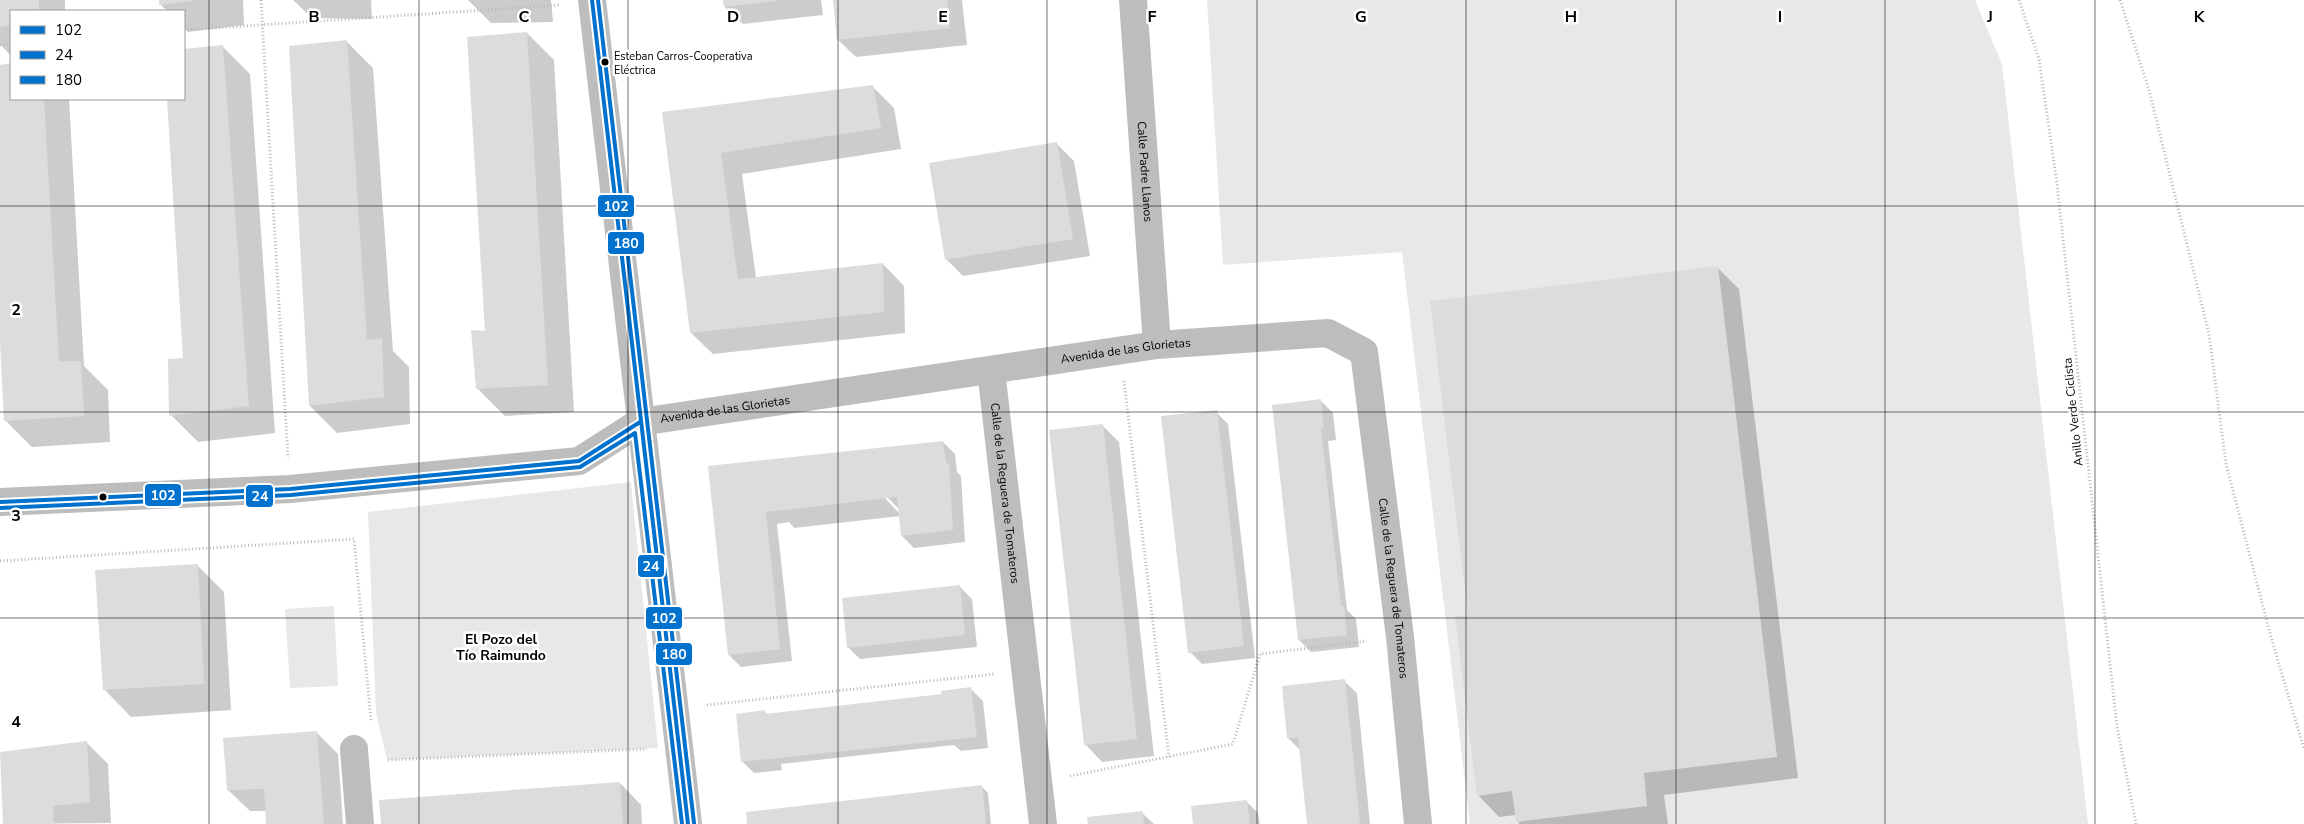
<svg xmlns="http://www.w3.org/2000/svg" width="2304" height="824" font-family="'Nunito Sans',sans-serif">
<style>
.green{fill:#e8e8e8}
.shadow{fill:#0003;fill-rule:evenodd}
.building{fill:#dcdcdc}
.lines{fill:none;stroke-linecap:round;stroke-linejoin:round}
.path{stroke:#b8b8b8;stroke-width:3;stroke-dasharray:1 2.5;stroke-linecap:butt}
.minor{stroke:#bdbdbd;stroke-width:28}
.bus-1-casing{stroke:#fff;stroke-width:8}
.bus-2-casing{stroke:#fff;stroke-width:8}
.bus-3-casing{stroke:#fff;stroke-width:8}
.bus-1{stroke:#0072ce;stroke-width:4}
.bus-2{stroke:#0072ce;stroke-width:4}
.bus-3{stroke:#0072ce;stroke-width:4}
.grid{fill:none;stroke:#000;stroke-width:1;stroke-opacity:0.55}
.bus-dot{fill:#000;stroke:#fff;stroke-width:2}
.labels{text-anchor:middle;dominant-baseline:central;stroke-width:5;stroke-linejoin:round;paint-order:stroke}
.bus-label{font-size:11px;fill:#000;stroke:#fff;text-anchor:start}
.street-label{font-size:12px;fill:#000;stroke:#fff}
.neighbourhood-label{font-size:14px;font-weight:bold;fill:#000;stroke:#fff}
.grid-label{font-size:16px;text-anchor:middle;font-weight:bold;fill:#000;stroke:#fff;stroke-width:5;stroke-linejoin:round;paint-order:stroke}
.line-badge{stroke:#fff;stroke-width:2}
.badge-label{font-size:14px;text-anchor:middle;font-weight:bold;fill:#fff}
</style>
<rect width="100%" height="100%" fill="#fff"/>
<g class="green">
<path d="M 1207,0 L 1975,0 L 2002,64 L 2088,824 L 1470,824 L 1402,252 L 1223,265 Z"/>
<path d="M 631,482 L 658,748 L 387,760 L 376,713 L 368,512 Z"/>
<path d="M 334,606 L 338,686 L 290,688 L 285,609 Z"/>
</g>
<g class="shadow">
<path d="M 0,0 L 65,0 L 65,11 L 11,11 L 11,56 L 0,44 Z"/>
<path d="M 161,0 L 243,0 L 244,25 L 188,32 L 184,28 L 184,11 L 167,11 L 161,5 Z"/>
<path d="M 293,0 L 371,0 L 372,19 L 312,18 Z"/>
<path d="M 468,0 L 551,0 L 553,22 L 491,23 Z"/>
<path d="M 725,0 L 821,0 L 823,15 L 743,24 L 725,7 Z"/>
<path d="M 834,0 L 962,0 L 967,45 L 856,57 L 838,40 Z"/>
<path d="M 527,33 L 554,60 L 574,412 L 505,416 L 478,389 Z"/>
<path d="M 346,41 L 373,68 L 393,351 L 409,367 L 410,424 L 337,433 L 310,406 L 291,47 Z"/>
<path d="M 223,47 L 250,74 L 275,433 L 198,442 L 171,415 L 185,359 L 168,99 L 184,99 L 184,50 Z"/>
<path d="M 11,65 L 11,99 L 69,99 L 84,366 L 108,390 L 110,442 L 32,447 L 5,420 L 0,317 L 0,66 Z"/>
<path d="M 872,86 L 894,108 L 901,149 L 742,174 L 756,278 L 883,264 L 904,286 L 905,333 L 713,354 L 691,333 L 664,113 Z"/>
<path d="M 1057,144 L 1074,161 L 1090,256 L 963,276 L 946,259 Z"/>
<path d="M 1717,267 L 1739,289 L 1798,778 L 1664,795 L 1668,824 L 1519,824 L 1516,815 L 1499,817 L 1478,795 L 1469,616 Z"/>
<path d="M 1321,401 L 1333,413 L 1336,440 L 1328,441 L 1347,610 L 1356,619 L 1359,647 L 1311,652 L 1299,640 Z"/>
<path d="M 1216,412 L 1228,424 L 1255,658 L 1202,664 L 1190,652 Z"/>
<path d="M 1102,425 L 1119,442 L 1154,756 L 1102,762 L 1085,744 Z"/>
<path d="M 943,442 L 955,454 L 957,472 L 961,476 L 965,542 L 914,548 L 902,536 L 900,516 L 794,528 L 789,522 L 777,524 L 792,661 L 741,667 L 729,655 L 709,467 ZM 884,497 L 887,497 L 899,509 L 899,513 Z"/>
<path d="M 197,565 L 224,592 L 231,710 L 131,717 L 104,689 Z"/>
<path d="M 960,587 L 972,599 L 977,647 L 860,659 L 848,647 Z"/>
<path d="M 1344,681 L 1357,693 L 1370,824 L 1308,824 L 1300,750 L 1288,738 Z"/>
<path d="M 971,689 L 983,701 L 988,748 L 961,751 L 954,745 L 781,764 L 782,770 L 754,773 L 742,761 L 764,711 L 768,715 L 943,695 Z"/>
<path d="M 317,733 L 338,754 L 343,824 L 268,824 L 267,811 L 250,811 L 228,790 Z"/>
<path d="M 87,743 L 108,764 L 111,823 L 4,824 Z"/>
<path d="M 620,783 L 641,805 L 642,824 L 382,824 Z"/>
<path d="M 982,787 L 988,793 L 991,824 L 748,824 Z"/>
<path d="M 1246,801 L 1258,813 L 1260,824 L 1194,824 Z"/>
<path d="M 1142,813 L 1154,824 L 1089,824 Z"/>
</g>
<g class="building">
<path d="M 0,0 L 39,0 L 39,11 L 11,11 L 11,25 L 0,27 Z"/>
<path d="M 159,0 L 193,0 L 194,1 L 159,5 Z"/>
<path d="M 723,0 L 777,0 L 777,1 L 724,7 Z"/>
<path d="M 833,0 L 947,0 L 950,28 L 837,40 Z"/>
<path d="M 527,32 L 548,385 L 476,389 L 471,330 L 485,331 L 467,37 Z"/>
<path d="M 347,40 L 367,340 L 382,338 L 384,397 L 309,406 L 289,46 Z"/>
<path d="M 223,45 L 249,406 L 169,416 L 168,359 L 183,358 L 167,99 L 184,99 L 184,49 Z"/>
<path d="M 11,63 L 11,99 L 44,99 L 59,361 L 81,361 L 84,416 L 4,421 L 0,343 L 0,65 Z"/>
<path d="M 873,85 L 881,128 L 721,153 L 738,279 L 883,263 L 884,312 L 690,333 L 662,112 Z"/>
<path d="M 1057,142 L 1073,239 L 945,260 L 929,163 Z"/>
<path d="M 1718,266 L 1777,757 L 1644,773 L 1647,806 L 1516,822 L 1512,791 L 1477,796 L 1455,616 L 1468,615 L 1430,301 Z"/>
<path d="M 1321,399 L 1324,429 L 1321,429 L 1341,606 L 1344,606 L 1347,635 L 1298,640 L 1272,405 Z"/>
<path d="M 1217,410 L 1244,646 L 1188,653 L 1161,416 Z"/>
<path d="M 1103,424 L 1137,739 L 1084,745 L 1049,430 Z"/>
<path d="M 943,441 L 946,463 L 949,463 L 953,530 L 901,536 L 897,497 L 766,512 L 780,649 L 728,655 L 708,466 Z"/>
<path d="M 198,564 L 204,684 L 103,690 L 95,570 Z"/>
<path d="M 960,585 L 965,635 L 847,648 L 842,598 Z"/>
<path d="M 1345,679 L 1360,824 L 1307,824 L 1298,738 L 1287,738 L 1282,686 Z"/>
<path d="M 971,687 L 977,737 L 741,762 L 736,714 L 765,710 L 765,714 L 942,694 L 941,691 Z"/>
<path d="M 317,731 L 324,824 L 266,824 L 264,789 L 227,790 L 223,738 Z"/>
<path d="M 87,741 L 90,802 L 53,806 L 54,824 L 3,824 L 0,752 Z"/>
<path d="M 620,782 L 623,824 L 381,824 L 379,800 Z"/>
<path d="M 982,785 L 986,824 L 747,824 L 746,812 Z"/>
<path d="M 1247,800 L 1250,824 L 1193,824 L 1191,806 Z"/>
<path d="M 1143,811 L 1144,824 L 1088,824 L 1087,817 Z"/>
</g>
<g class="lines">
<g class="path">
<path d="M 261,0 L 288,458"/>
<path d="M 2019,0 L 2039,59 L 2057,184 L 2117,727 L 2136,824"/>
<path d="M 2120,0 L 2149,90 L 2209,334 L 2226,464 L 2271,637 L 2304,749"/>
<path d="M 184,30 L 560,5"/>
<path d="M 0,45 L 11,44"/>
<path d="M 1124,381 L 1169,757"/>
<path d="M 0,561 L 354,539 L 371,721"/>
<path d="M 707,705 L 994,674"/>
<path d="M 388,760 L 647,749"/>
<path d="M 1070,776 L 1233,744 L 1260,654 L 1367,641"/>
</g>
<g class="minor">
<path d="M 592,0 L 688,824"/>
<path id="s1" d="M 1133,0 L 1157,345"/>
<path id="s2" d="M 991,370 L 1043,824"/>
<path id="s3" d="M 0,502 L 290,489 L 579,461 L 640,422 L 1157,345 L 1328,333 L 1364,352 L 1400,637 L 1418,824"/>
<path d="M 354,749 L 360,824"/>
</g>
<defs>
<g id="bus-1">
<path d="M 592,0 L 688,824"/>
<path d="M 0,502 L 290,489 L 579,461 L 640,422"/>
</g>
<path id="bus-2" d="M 0,508 L 291,495 L 580,467 L 635,433 L 682,824"/>
<path id="bus-3" d="M 598,0 L 694,823"/>
</defs>
<use href="#bus-1" class="bus-1-casing"/>
<use href="#bus-2" class="bus-2-casing"/>
<use href="#bus-3" class="bus-3-casing"/>
<use href="#bus-1" class="bus-1"/>
<use href="#bus-2" class="bus-2"/>
<use href="#bus-3" class="bus-3"/>
</g>
<path class="grid" d="M 209,0 L 209,824M 419,0 L 419,824M 628,0 L 628,824M 838,0 L 838,824M 1047,0 L 1047,824M 1257,0 L 1257,824M 1466,0 L 1466,824M 1676,0 L 1676,824M 1885,0 L 1885,824M 2095,0 L 2095,824M 0,206 L 2304,206M 0,412 L 2304,412M 0,618 L 2304,618"/>
<g class="bus-dot">
<circle cx="605" cy="62" r="4.5"/>
<circle cx="103" cy="497" r="4.5"/>
</g>
<g class="labels">
<g class="bus-label">
<text x="614" y="56">Esteban Carros-Cooperativa<tspan x="614" dy="14">Eléctrica</tspan></text>
</g>
<g class="street-label">
<text stroke="none"><textPath href="#s1" startOffset="172">Calle Padre Llanos</textPath></text>
<text stroke="none"><textPath href="#s3" startOffset="1144">Avenida de las Glorietas</textPath></text>
<text stroke="none"><textPath href="#s3" startOffset="739">Avenida de las Glorietas</textPath></text>
<text transform="translate(2073 412) rotate(-96)">Anillo Verde Ciclista</text>
<text stroke="none"><textPath href="#s2" startOffset="124">Calle de la Reguera de Tomateros</textPath></text>
<text stroke="none"><textPath href="#s3" startOffset="1626">Calle de la Reguera de Tomateros</textPath></text>
</g>
<g class="neighbourhood-label">
<text x="501" y="639">El Pozo del<tspan x="501" dy="16">Tío Raimundo</tspan></text>
</g>
</g>
<g class="grid-label">
<text x="314" y="22">B</text>
<text x="524" y="22">C</text>
<text x="733" y="22">D</text>
<text x="943" y="22">E</text>
<text x="1152" y="22">F</text>
<text x="1361" y="22">G</text>
<text x="1571" y="22">H</text>
<text x="1780" y="22">I</text>
<text x="1990" y="22">J</text>
<text x="2199" y="22">K</text>
<text x="16" y="315">2</text>
<text x="16" y="521">3</text>
<text x="16" y="727">4</text>
</g>
<g class="line-badge">
<rect x="597" y="194" width="38" height="24" rx="5" fill="#0072ce"/>
<rect x="607" y="231" width="38" height="24" rx="5" fill="#0072ce"/>
<rect x="144" y="483" width="38" height="24" rx="5" fill="#0072ce"/>
<rect x="245" y="484" width="29" height="24" rx="5" fill="#0072ce"/>
<rect x="637" y="554" width="28" height="24" rx="5" fill="#0072ce"/>
<rect x="645" y="606" width="38" height="24" rx="5" fill="#0072ce"/>
<rect x="655" y="642" width="38" height="24" rx="5" fill="#0072ce"/>
</g>
<g class="badge-label">
<text x="616" y="211">102</text>
<text x="626" y="248">180</text>
<text x="163" y="500">102</text>
<text x="260" y="501">24</text>
<text x="651" y="571">24</text>
<text x="664" y="623">102</text>
<text x="674" y="659">180</text>
</g>
<rect x="10" y="10" width="175" height="90" fill="#ffffff" stroke="#999999"/>
<rect x="20" y="26" width="25" height="8" fill="#0072ce" stroke="#999999"/>
<text x="55" y="35" font-size="15" fill="#000000">102</text>
<rect x="20" y="51" width="25" height="8" fill="#0072ce" stroke="#999999"/>
<text x="55" y="60" font-size="15" fill="#000000">24</text>
<rect x="20" y="76" width="25" height="8" fill="#0072ce" stroke="#999999"/>
<text x="55" y="85" font-size="15" fill="#000000">180</text>
</svg>
